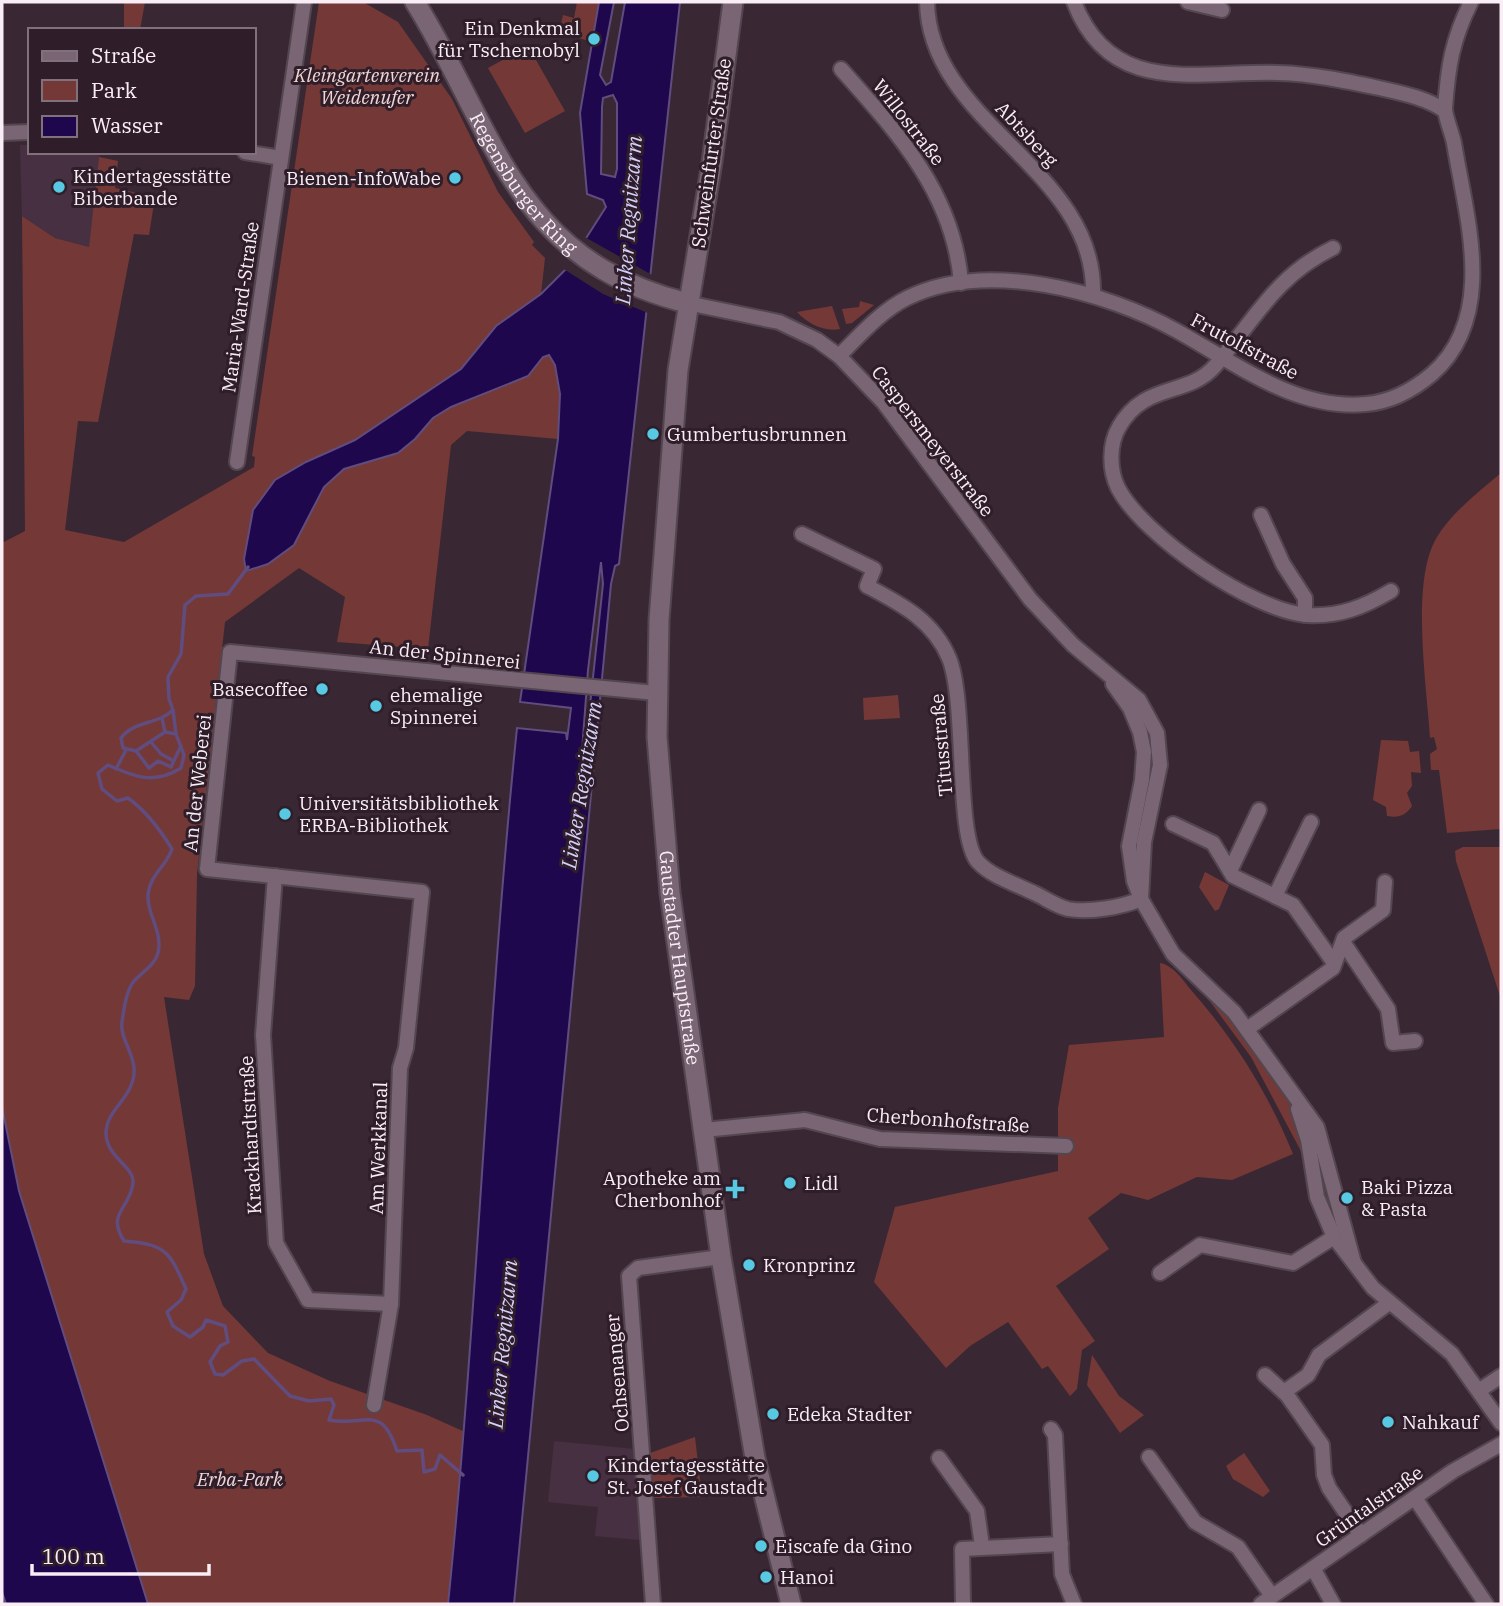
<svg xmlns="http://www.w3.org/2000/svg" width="1503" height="1606" font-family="'IBM Plex Serif',serif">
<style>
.built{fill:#473041}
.green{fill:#743936}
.water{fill:#1e074c;stroke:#604c7f;stroke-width:2;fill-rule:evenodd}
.pier{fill:#392834}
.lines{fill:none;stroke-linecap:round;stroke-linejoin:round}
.stream{stroke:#604c7f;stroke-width:3.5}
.street-casing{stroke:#544650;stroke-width:18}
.secondary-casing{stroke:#544650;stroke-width:23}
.street{stroke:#796573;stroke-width:14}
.secondary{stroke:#796573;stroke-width:19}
.poi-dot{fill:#58c9e3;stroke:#2f1e2a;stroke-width:2.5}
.labels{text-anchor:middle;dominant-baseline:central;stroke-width:6;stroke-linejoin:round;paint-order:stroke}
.poi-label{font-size:19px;fill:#f9eef6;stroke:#2f1e2a;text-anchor:start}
.park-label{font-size:19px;font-style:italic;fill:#f0d6d4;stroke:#2f1e2a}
.street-label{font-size:19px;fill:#f9eef6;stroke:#2f1e2a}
.water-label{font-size:21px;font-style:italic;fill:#d4d1fb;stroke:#2f1e2a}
</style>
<rect width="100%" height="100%" fill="#392834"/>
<g class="built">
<path d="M 20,145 L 30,145 L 30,152 L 100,152 L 89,247 L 55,238 L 22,216 Z"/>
<path d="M 554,1441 L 635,1449 L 640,1540 L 595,1536 L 598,1507 L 548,1502 Z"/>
</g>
<g class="green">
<path d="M 124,2 L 145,2 L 140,30 L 124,30 Z"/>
<path d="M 319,2 L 363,2 L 398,22 L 452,99 L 498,192 L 534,242 L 532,245 L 545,258 L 541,294 L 549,355 L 555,365 L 560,394 L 558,439 L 467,431 L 451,445 L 428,649 L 337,642 L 345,597 L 299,568 L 225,622 L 197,874 L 195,986 L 189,1000 L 164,997 L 204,1254 L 223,1306 L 268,1353 L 330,1381 L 427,1415 L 465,1432 L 448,1604 L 148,1604 L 19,1191 L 2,1107 L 2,543 L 25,531 L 22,216 L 55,238 L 89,247 L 99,157 L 118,161 L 115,188 L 155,197 L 149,235 L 134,234 L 98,422 L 78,421 L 65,530 L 124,542 L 254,467 L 255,457 L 252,456 Z"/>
<path d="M 577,2 L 599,2 L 592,42 L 559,32 L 563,15 L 574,18 Z"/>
<path d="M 528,46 L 565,111 L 525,133 L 488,68 Z"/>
<path d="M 860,301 L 874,305 L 852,323 L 846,324 L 842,309 L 859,307 Z"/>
<path d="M 832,306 L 840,329 C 824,332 808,324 797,312 Z"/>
<path d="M 1501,473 L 1501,829 L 1447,833 L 1439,770 L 1431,770 L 1430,754 L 1437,749 L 1434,737 L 1430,738 C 1427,686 1410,581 1437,537 C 1452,512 1479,492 1501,473 Z"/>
<path d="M 898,695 L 900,718 L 864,720 L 863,698 Z"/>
<path d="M 1381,740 L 1408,741 L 1410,752 L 1419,751 L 1421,773 L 1411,772 L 1412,786 L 1407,793 L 1412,806 C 1405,816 1399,818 1387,816 L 1386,807 L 1373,800 Z"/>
<path d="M 1463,847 L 1501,847 L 1501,999 L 1456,861 L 1455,851 Z"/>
<path d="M 1205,872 L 1229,885 L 1219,909 L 1215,911 L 1199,887 Z"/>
<path d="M 1160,963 C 1173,965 1183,980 1191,990 C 1235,1040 1268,1093 1293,1154 L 1232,1180 L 1197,1177 L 1148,1200 L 1121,1193 L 1088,1218 L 1109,1249 L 1056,1286 L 1095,1341 L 1082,1350 L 1077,1389 L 1070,1396 L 1048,1366 L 1042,1369 L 1008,1322 L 970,1346 L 946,1368 L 874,1282 L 895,1207 L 1058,1171 L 1058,1108 L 1069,1045 L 1164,1037 Z"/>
<path d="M 1203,992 C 1234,1016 1276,1072 1293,1107 C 1300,1122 1302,1139 1306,1155 L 1303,1155 L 1251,1057 Z"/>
<path d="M 1092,1355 L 1119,1396 L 1144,1415 L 1120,1433 L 1087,1385 Z"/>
<path d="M 695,1437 L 702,1497 L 654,1498 L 650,1453 Z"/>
<path d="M 1244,1453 L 1270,1491 L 1263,1497 L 1233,1479 L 1226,1466 Z"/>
</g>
<g class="water">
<path d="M 599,2 L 614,2 L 600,75 L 606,85 L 611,82 L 625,2 L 680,2 L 619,564 L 615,566 L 611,584 L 514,1604 L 448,1604 C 478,1313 487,1019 517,728 L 566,733 L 567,740 L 571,708 L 520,702 L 558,439 L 560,394 L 555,365 L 549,355 L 543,357 L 528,376 L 451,407 L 433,418 L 415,439 L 398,453 L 344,469 L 324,487 L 294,545 L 268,564 L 246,571 L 244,559 L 253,510 L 275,480 L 306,462 L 355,440 L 461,369 L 496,326 L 541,294 L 567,268 L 606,207 L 603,200 L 587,194 L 580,113 ZM 613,95 L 617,103 L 617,169 L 615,177 L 601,174 L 602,107 L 603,98 ZM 601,562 L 603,584 L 585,752 L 582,751 L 588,670 Z"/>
<path d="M 2,1107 L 19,1191 L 148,1604 L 6,1604 L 2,1592 Z"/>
</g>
<path class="pier" d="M 583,236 L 654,276 L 650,314 L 603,294 L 562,268 Z"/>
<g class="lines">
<g class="stream">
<path d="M 248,567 L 228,594 L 196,596 L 185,605 L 181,654 L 168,677 L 169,699 L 173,710 C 158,725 135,720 121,738 L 123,748 L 136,751 L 165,732 L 176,734 L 184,755 L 181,768 C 154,785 135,777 108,765 L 98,773 L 102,789 L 117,801 L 128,798 C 146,811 161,831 172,849 C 166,867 149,875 148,896 C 147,915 163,931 158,953 C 155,965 142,972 134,981 C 126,991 124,1009 122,1022 C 119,1041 141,1059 132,1083 C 126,1102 106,1112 106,1134 C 107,1158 135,1167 133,1183 C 130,1209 106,1213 124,1241 C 167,1244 170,1253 186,1289 L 181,1300 L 167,1312 L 173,1326 L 190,1337 L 203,1327 L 206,1320 L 225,1326 L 228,1342 L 220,1346 L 210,1362 L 215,1374 L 223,1375 L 242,1361 L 254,1359 L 290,1396 L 309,1401 L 331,1399 L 334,1405 L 329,1420 C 365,1427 381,1402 397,1451 L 422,1450 L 424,1472 L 435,1469 L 440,1455 L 463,1475"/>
<path d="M 173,710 L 176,734"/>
<path d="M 162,718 L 165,732"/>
<path d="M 151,742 L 161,754 L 172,760"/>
<path d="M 136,751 L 149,768 L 158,761 L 171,767"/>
<path d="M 171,767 L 181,746"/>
<path d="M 116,769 L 126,750"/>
</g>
<defs>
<g id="street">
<path d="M 927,2 C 929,124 1097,169 1093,295"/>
<path d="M 1074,2 C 1111,99 1200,70 1279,73 C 1313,74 1346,81 1379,88 C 1401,93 1427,98 1445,111"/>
<path d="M 1188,2 L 1222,10"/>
<path d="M 841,69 C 898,133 954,194 961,283"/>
<path d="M 2,133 L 30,132"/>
<path d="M 245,152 L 281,158"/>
<path d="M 1333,248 C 1275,276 1254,321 1215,366 C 1188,397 1144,382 1119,427 C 1109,444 1109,470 1118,488 C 1143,536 1253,611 1307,615 C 1339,617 1364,607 1391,591"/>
<path d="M 687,303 L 779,322 L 817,340 L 839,356 L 884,403 L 1030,599 L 1073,645 L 1139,700 L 1157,733 L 1160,765 L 1144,842 L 1141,899"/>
<path d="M 839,356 C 860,335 881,311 907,298 C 986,259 1105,291 1177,331 C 1235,363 1296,411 1366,404 C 1391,402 1413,390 1432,374 C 1498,316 1466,217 1454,143 C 1452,133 1445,117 1445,108 C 1448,67 1452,40 1471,2"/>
<path d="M 237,462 L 304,2"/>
<path d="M 1261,515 L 1283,564 L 1305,598 L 1305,615"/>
<path d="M 802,534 L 874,569 L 867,586 C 901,604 933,620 949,658 C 967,701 955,837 978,862 C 992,877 1016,884 1034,893 C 1045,898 1056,906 1068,909 C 1088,913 1123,907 1141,899"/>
<path d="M 1113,684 L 1130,708 L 1140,732 L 1144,752 L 1142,780 L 1129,846 L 1134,881 L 1141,899 L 1173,954 L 1234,1012 L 1317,1127 L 1354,1263"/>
<path d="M 1173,824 L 1213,843 L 1233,876 L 1293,905 L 1334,963"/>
<path d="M 1230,871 L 1259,810"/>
<path d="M 275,876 L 263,1035 L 276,1243 L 308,1300 L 391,1304"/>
<path d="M 1275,896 L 1311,822"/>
<path d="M 1343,942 L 1388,1009 L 1393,1043 L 1415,1041"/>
<path d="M 1247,1029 L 1333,968 L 1344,938 L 1383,910 L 1385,882"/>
<path d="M 1298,1109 L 1308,1140 L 1317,1197 L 1334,1237 L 1373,1288 L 1452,1354 L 1501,1423"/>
<path d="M 704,1130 L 805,1120 L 880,1139 L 1066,1146"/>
<path d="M 1160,1273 L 1200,1245 L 1293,1263 L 1334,1237"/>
<path d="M 1265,1375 L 1287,1395 L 1322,1445 L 1324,1475 L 1329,1488 L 1361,1535"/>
<path d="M 1480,1390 L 1501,1376"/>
<path d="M 1284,1392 L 1308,1375 L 1319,1355 L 1389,1303"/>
<path d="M 374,1405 L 391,1304 L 400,1068 L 406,1048 L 422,892 L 207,869 L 230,652 L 656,693"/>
<path d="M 1051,1429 L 1055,1435 L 1062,1574 L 1074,1604"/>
<path d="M 1149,1457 L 1195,1522 L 1238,1547 L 1272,1596"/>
<path d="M 939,1458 L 977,1511 L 982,1546"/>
<path d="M 1415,1498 L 1486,1604"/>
<path d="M 1313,1568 L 1333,1604"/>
<path d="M 963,1603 L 962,1549 L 1061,1544"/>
<path d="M 653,1604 L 629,1276 L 638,1268 L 721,1257"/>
<path d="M 1261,1604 L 1453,1471 L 1501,1444"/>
</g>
<g id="secondary">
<path id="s1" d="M 415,2 C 496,133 514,260 687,303"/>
<path id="s2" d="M 733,2 L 712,162 L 678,370 L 659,620 L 657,737 L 670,893 L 721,1257 L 755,1458 L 791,1604"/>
</g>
</defs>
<use href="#street" class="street-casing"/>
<use href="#secondary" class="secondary-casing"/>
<use href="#street" class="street"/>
<use href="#secondary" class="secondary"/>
</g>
<g class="poi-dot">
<circle cx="594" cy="39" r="7"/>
<circle cx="455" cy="178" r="7"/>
<circle cx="59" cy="187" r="7"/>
<circle cx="653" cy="434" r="7"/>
<circle cx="322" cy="689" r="7"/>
<circle cx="376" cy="706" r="7"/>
<circle cx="285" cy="814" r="7"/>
<circle cx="790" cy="1183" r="7"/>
<path d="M731.5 1178.5h7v7h7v7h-7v7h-7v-7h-7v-7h7z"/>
<circle cx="1347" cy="1198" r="7"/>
<circle cx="749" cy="1265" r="7"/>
<circle cx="773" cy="1414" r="7"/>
<circle cx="1388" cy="1422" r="7"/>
<circle cx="593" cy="1476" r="7"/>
<circle cx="761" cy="1546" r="7"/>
<circle cx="766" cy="1577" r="7"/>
</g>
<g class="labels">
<g class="poi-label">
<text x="580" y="28" text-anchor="end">Ein Denkmal<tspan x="580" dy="22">für Tschernobyl</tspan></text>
<text x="73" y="176">Kindertagesstätte<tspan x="73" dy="22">Biberbande</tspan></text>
<text x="441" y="178" text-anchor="end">Bienen-InfoWabe</text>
<text x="667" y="434">Gumbertusbrunnen</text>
<text x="308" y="689" text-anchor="end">Basecoffee</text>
<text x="390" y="695">ehemalige<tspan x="390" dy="22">Spinnerei</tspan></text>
<text x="299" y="803">Universitätsbibliothek<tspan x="299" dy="22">ERBA-Bibliothek</tspan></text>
<text x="721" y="1178" text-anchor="end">Apotheke am<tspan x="721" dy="22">Cherbonhof</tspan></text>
<text x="804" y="1183">Lidl</text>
<text x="1361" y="1187">Baki Pizza<tspan x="1361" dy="22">&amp; Pasta</tspan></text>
<text x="763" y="1265">Kronprinz</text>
<text x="787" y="1414">Edeka Stadter</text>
<text x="1402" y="1422">Nahkauf</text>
<text x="607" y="1465">Kindertagesstätte<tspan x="607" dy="22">St. Josef Gaustadt</tspan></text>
<text x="775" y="1546">Eiscafe da Gino</text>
<text x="780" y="1577">Hanoi</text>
</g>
<g class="park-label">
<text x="367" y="75">Kleingartenverein<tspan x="367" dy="22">Weidenufer</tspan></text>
<text x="240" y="1479">Erba-Park</text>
</g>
<g class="street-label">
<text transform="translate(909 122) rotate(52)">Willostraße</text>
<text transform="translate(1027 134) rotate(47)">Abtsberg</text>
<text transform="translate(711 153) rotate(-82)">Schweinfurter Straße</text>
<text stroke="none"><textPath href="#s1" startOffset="212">Regensburger Ring</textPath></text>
<text transform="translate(240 307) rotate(-82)">Maria-Ward-Straße</text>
<text transform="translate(1245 346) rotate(28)">Frutolfstraße</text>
<text transform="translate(933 441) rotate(52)">Caspersmeyerstraße</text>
<text transform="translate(445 654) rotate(6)">An der Spinnerei</text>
<text transform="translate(941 745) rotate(-95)">Titusstraße</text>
<text transform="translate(197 783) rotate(-84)">An der Weberei</text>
<text stroke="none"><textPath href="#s2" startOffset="962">Gaustadter Hauptstraße</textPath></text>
<text transform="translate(948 1120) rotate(4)">Cherbonhofstraße</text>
<text transform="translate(250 1135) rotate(-93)">Krackhardtstraße</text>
<text transform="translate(378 1148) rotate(-88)">Am Werkkanal</text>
<text transform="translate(617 1373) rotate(-95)">Ochsenanger</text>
<text transform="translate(1369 1506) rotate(-35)">Grüntalstraße</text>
</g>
<g class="water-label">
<text transform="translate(628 220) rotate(-86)">Linker Regnitzarm</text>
<text transform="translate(581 785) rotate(-81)">Linker Regnitzarm</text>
<text transform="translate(502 1344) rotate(-85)">Linker Regnitzarm</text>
</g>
</g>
<rect width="1503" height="1606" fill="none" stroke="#f9eef6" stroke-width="7"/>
<rect x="28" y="28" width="228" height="126" fill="#2f1e2a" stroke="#80717c" stroke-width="2"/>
<rect x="42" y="51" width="35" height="10" fill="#796573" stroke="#80717c" stroke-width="2"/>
<text x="91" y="63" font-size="21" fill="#f9eef6">Straße</text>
<rect x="42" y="80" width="35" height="21" fill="#743936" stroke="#80717c" stroke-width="2"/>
<text x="91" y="98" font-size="21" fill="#f9eef6">Park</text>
<rect x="42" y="116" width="35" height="21" fill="#1e074c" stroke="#80717c" stroke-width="2"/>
<text x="91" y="133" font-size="21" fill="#f9eef6">Wasser</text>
<path d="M32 1564v10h177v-10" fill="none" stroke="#f9eef6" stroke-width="3.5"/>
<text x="42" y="1564" font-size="21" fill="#f9eef6" stroke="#2f1e2a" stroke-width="5" paint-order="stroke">100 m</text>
</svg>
